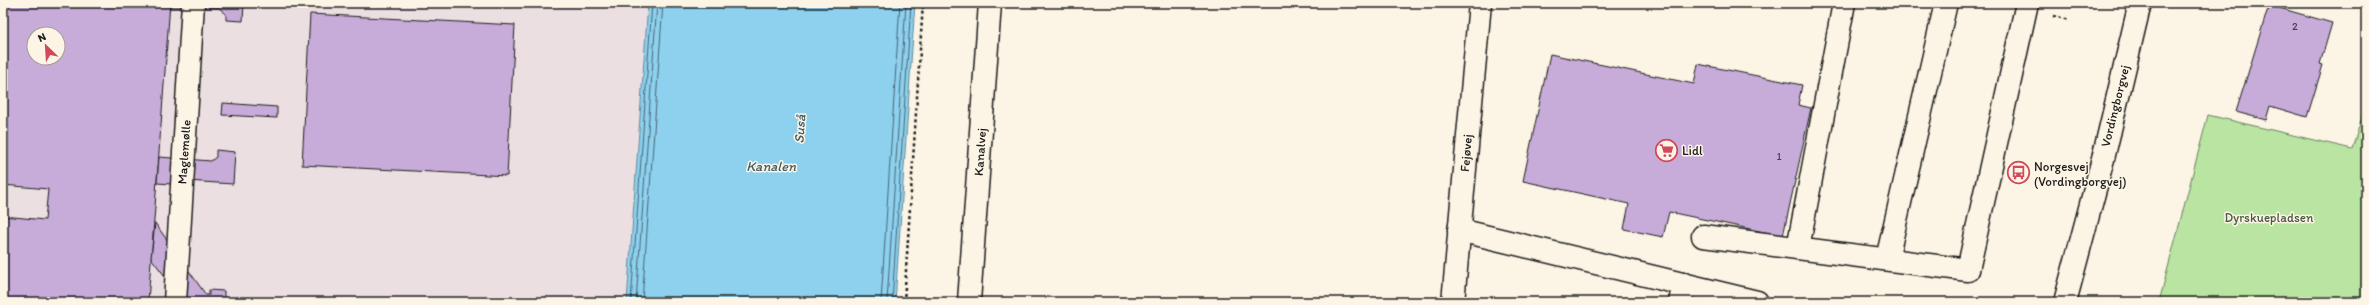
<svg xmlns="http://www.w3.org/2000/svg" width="2369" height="305" font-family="Itim,sans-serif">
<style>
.built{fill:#ecdfe2;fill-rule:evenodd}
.green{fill:#b9e4a2;stroke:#6a805f}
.water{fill:#8dd1ef;stroke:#60899b}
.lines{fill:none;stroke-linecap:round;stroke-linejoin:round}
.shore{stroke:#496470;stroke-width:1}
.building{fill:#c7acda;stroke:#1c1c1c;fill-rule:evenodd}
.minor-casing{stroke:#1c1c1c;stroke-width:25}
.path{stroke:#1c1c1c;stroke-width:2.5;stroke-dasharray:3 3;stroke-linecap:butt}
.minor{stroke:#fcf5e5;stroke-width:22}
.labels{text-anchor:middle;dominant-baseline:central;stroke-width:3;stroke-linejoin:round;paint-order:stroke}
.number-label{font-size:11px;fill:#47404c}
.street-label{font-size:13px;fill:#1c1c1c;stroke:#fcf5e5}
.poi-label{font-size:13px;fill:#1c1c1c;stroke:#fcf5e5;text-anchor:start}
.park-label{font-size:13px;fill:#4b5844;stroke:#fcf5e5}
.water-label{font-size:14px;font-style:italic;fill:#445b66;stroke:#fcf5e5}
</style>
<rect width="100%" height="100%" fill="#fcf5e5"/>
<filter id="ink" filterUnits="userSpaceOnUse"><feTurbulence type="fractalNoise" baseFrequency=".025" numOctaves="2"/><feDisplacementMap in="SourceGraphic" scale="8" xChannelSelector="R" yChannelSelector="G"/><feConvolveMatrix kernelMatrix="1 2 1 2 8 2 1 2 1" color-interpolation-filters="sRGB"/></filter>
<g filter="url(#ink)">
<path class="built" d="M 3,3 L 648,3 L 627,302 L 3,302 ZM 34,34 L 58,34 L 58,58 L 34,58 Z"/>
<path class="green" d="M 2366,104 L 2366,302 L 2159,302 L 2208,115 L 2352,149 Z"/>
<path class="water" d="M 648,3 L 915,3 L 895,302 L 627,302 Z"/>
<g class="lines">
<g class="shore">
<path d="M 631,302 L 652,3"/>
<path d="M 636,302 L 657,3"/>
<path d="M 642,302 L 663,3"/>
<path d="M 881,302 L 900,3"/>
<path d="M 887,302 L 906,3"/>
<path d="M 892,302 L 911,3"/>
</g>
</g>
<g class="building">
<path d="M 3,3 L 170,3 L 148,302 L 3,302 L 3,216 L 45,220 L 48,189 L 3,185 ZM 34,34 L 58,34 L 58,58 L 34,58 Z"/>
<path d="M 170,3 L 244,3 L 243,21 L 226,20 L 226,14 L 219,8 L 170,7 Z"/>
<path d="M 2269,5 L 2332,23 L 2320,64 L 2323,65 L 2307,117 L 2270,106 L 2266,120 L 2236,112 Z"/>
<path d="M 310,14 L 515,25 L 507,176 L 302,165 Z"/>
<path d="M 1550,54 L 1694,84 L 1698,64 L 1802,85 L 1798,105 L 1811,108 L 1783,236 L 1669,212 L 1663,237 L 1624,229 L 1629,204 L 1523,181 Z"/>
<path d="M 223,103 L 277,107 L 277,118 L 222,115 Z"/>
<path d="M 216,150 L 235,152 L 233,184 L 187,181 L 186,185 L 157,183 L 159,157 L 211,161 L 216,157 Z"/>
<path d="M 2014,166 L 2020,167 L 2018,179 L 2011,177 Z"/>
<path d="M 155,223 L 206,295 L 209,295 L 209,290 L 224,291 L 224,302 L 185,302 L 151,258 Z"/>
</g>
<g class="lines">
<defs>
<g id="minor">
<path d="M 1459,230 L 1757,302"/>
<path d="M 1703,236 L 1968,270 L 2027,3"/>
<path d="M 1798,248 L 1844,3"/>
<path d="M 1887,259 L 1946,3"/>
<path d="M 175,302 L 193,3"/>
<path d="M 969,302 L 990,3"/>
<path d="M 1453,302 L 1480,3"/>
<path d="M 1680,302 L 1684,284"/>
<path d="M 2065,302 L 2103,159 L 2140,3"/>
</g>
</defs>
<use href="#minor" class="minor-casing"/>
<g class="path">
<path d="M 2053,16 L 2070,20"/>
<path d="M 904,302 L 923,3"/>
</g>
<use href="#minor" class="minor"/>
</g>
</g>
<defs>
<symbol id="supermarket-ring" viewBox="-11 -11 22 22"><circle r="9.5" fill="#fcf5e5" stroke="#d1495b" stroke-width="1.5"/><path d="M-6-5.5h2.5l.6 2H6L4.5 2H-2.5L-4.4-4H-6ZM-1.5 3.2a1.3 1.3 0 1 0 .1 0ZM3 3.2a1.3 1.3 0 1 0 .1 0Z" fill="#d1495b"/></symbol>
<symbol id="bus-ring" viewBox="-11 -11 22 22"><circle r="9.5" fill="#fcf5e5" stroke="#d1495b" stroke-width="1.5"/><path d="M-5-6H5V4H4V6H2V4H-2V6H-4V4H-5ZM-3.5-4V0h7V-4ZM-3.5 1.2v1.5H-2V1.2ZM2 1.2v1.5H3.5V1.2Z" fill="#d1495b"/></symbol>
</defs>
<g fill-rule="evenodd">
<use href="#supermarket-ring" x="1654" y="138" width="25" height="25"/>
<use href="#bus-ring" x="2006" y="160" width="25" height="25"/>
</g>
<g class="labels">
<g class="number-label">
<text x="2295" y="26">2</text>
<text x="1779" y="156">1</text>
</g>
<g class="street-label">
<text transform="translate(2115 106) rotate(-76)">Vordingborgvej</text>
<text transform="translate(184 152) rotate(-86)">Maglemølle</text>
<text transform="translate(980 152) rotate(-86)">Kanalvej</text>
<text transform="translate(1466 153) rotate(-85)">Fejøvej</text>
</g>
<g class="poi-label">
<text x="1682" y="150">Lidl</text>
<text x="2034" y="166">Norgesvej<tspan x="2034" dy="15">(Vordingborgvej)</tspan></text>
</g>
<g class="park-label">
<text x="2269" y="217">Dyrskuepladsen</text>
</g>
<g class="water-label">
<text transform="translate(800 129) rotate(-86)">Suså</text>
<text x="771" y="166">Kanalen</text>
</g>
</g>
<rect width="2369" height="305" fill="none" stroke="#fcf5e5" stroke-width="16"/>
<rect x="8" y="8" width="2353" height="289" fill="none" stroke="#1c1c1c" stroke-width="1.5" filter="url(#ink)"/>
<g transform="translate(46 46) rotate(335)"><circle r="19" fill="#fcf5e5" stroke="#a29e95"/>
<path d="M0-3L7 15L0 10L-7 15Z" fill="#d1495b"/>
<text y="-6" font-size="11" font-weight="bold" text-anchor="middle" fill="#1c1c1c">N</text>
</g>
</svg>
